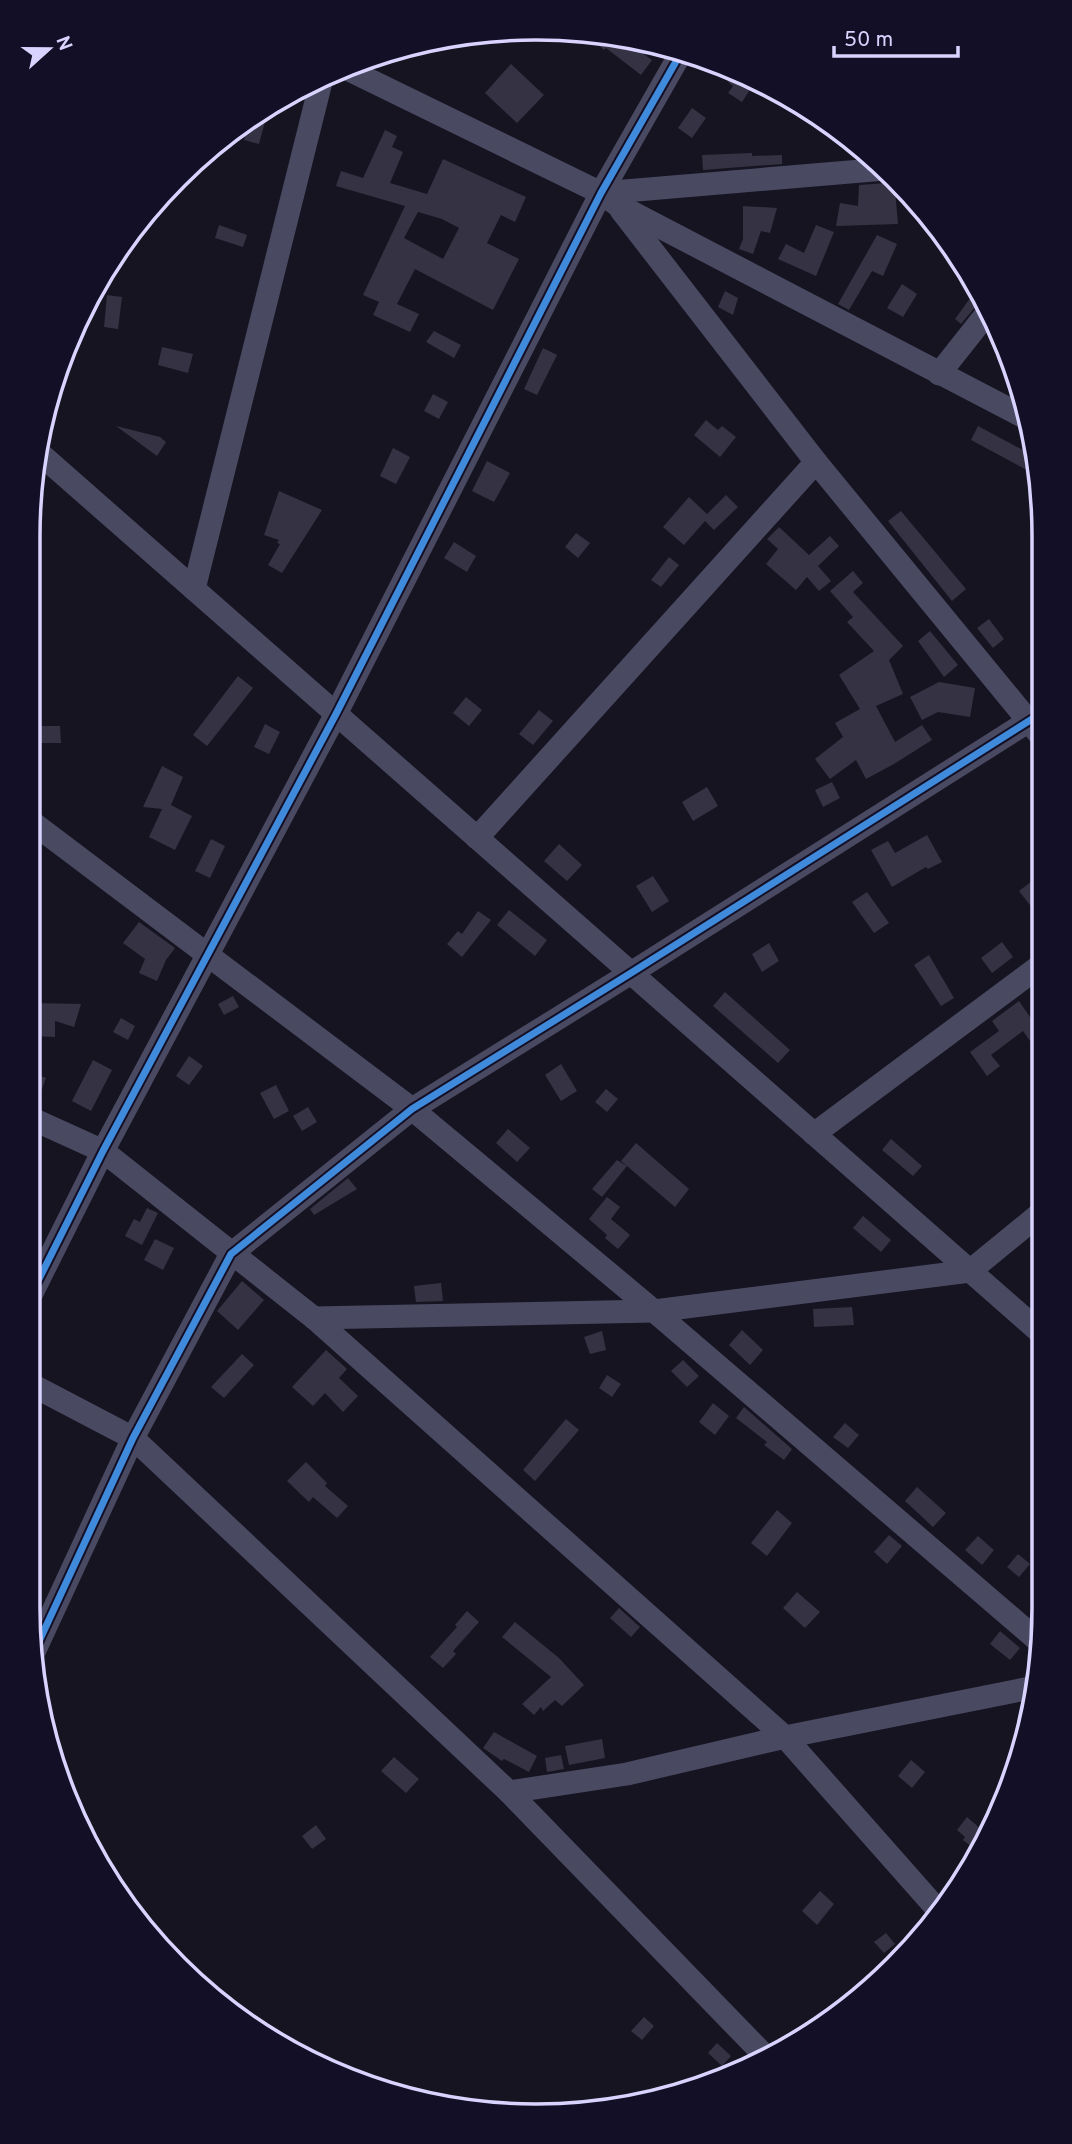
<svg xmlns="http://www.w3.org/2000/svg" width="1072" height="2144" font-family="Overpass,sans-serif">
<style>
.building{fill:#343243;fill-rule:evenodd}
.lines{fill:none;stroke-linecap:round;stroke-linejoin:round}
.minor{stroke:#4a4962;stroke-width:23}
.cycleway-casing{stroke:#130f26;stroke-width:11}
.cycleway{stroke:#408adc;stroke-width:7}
.rim{fill:none;stroke:#d9d4ff;stroke-width:3.5}
</style>
<rect width="100%" height="100%" fill="#161421"/>
<g class="building">
<path d="M 582,31 L 622,38 L 652,60 L 641,75 L 606,48 L 604,50 Z"/>
<path d="M 511,64 L 544,95 L 517,123 L 485,93 Z"/>
<path d="M 735,71 L 757,79 L 742,102 L 728,93 L 733,86 L 728,82 Z"/>
<path d="M 692,108 L 706,118 L 692,138 L 678,128 Z"/>
<path d="M 256,115 L 266,118 L 259,144 L 244,140 L 245,136 L 230,133 Z"/>
<path d="M 385,130 L 397,136 L 392,147 L 403,152 L 390,183 L 427,194 L 443,159 L 526,197 L 515,222 L 501,215 L 487,243 L 519,259 L 493,310 L 415,269 L 397,304 L 419,314 L 410,332 L 373,315 L 379,302 L 363,295 L 405,206 L 336,186 L 341,171 L 363,178 ZM 418,212 L 442,219 L 459,228 L 443,259 L 404,238 Z"/>
<path d="M 752,153 L 752,156 L 782,155 L 782,164 L 703,170 L 702,155 Z"/>
<path d="M 894,179 L 898,224 L 836,226 L 840,203 L 858,206 L 859,185 L 886,183 Z"/>
<path d="M 743,206 L 777,208 L 770,233 L 761,231 L 753,254 L 739,249 L 743,239 Z"/>
<path d="M 219,225 L 247,235 L 243,247 L 215,238 Z"/>
<path d="M 816,225 L 834,232 L 816,276 L 778,259 L 786,244 L 804,253 Z"/>
<path d="M 877,235 L 897,244 L 883,276 L 872,271 L 849,310 L 838,304 Z"/>
<path d="M 902,284 L 917,294 L 903,317 L 887,308 Z"/>
<path d="M 976,290 L 981,300 L 961,324 L 955,319 Z"/>
<path d="M 725,291 L 738,298 L 733,315 L 718,307 Z"/>
<path d="M 107,295 L 122,297 L 118,329 L 104,327 Z"/>
<path d="M 434,331 L 461,345 L 454,358 L 426,342 Z"/>
<path d="M 162,347 L 193,354 L 188,373 L 158,365 Z"/>
<path d="M 543,348 L 557,355 L 537,395 L 524,389 Z"/>
<path d="M 433,394 L 448,402 L 439,419 L 424,411 Z"/>
<path d="M 706,420 L 718,430 L 722,426 L 736,437 L 720,457 L 694,435 Z"/>
<path d="M 116,426 L 160,437 L 166,442 L 157,456 Z"/>
<path d="M 978,426 L 1036,457 L 1040,477 L 971,440 Z"/>
<path d="M 393,448 L 410,457 L 396,484 L 380,476 Z"/>
<path d="M 487,461 L 510,473 L 494,502 L 472,491 Z"/>
<path d="M 279,491 L 322,510 L 282,573 L 268,565 L 280,544 L 277,543 L 279,540 L 264,535 Z"/>
<path d="M 726,495 L 738,507 L 714,530 L 705,521 L 684,545 L 663,527 L 689,497 L 707,514 Z"/>
<path d="M 901,511 L 966,589 L 952,601 L 888,521 Z"/>
<path d="M 779,527 L 809,555 L 830,536 L 839,546 L 818,566 L 831,581 L 819,591 L 807,577 L 796,590 L 766,564 L 778,549 L 767,539 Z"/>
<path d="M 576,533 L 590,543 L 578,558 L 565,547 Z"/>
<path d="M 454,542 L 476,556 L 467,572 L 444,558 Z"/>
<path d="M 669,557 L 679,565 L 661,587 L 651,580 Z"/>
<path d="M 853,571 L 863,583 L 853,592 L 903,646 L 889,660 L 903,694 L 876,706 L 895,742 L 922,725 L 932,740 L 894,764 L 866,779 L 856,760 L 830,779 L 815,759 L 843,737 L 835,723 L 860,709 L 839,675 L 874,651 L 847,622 L 853,617 L 830,591 Z"/>
<path d="M 989,619 L 1004,639 L 993,648 L 977,628 Z"/>
<path d="M 930,631 L 958,665 L 944,677 L 918,641 Z"/>
<path d="M 238,676 L 253,688 L 207,746 L 193,735 Z"/>
<path d="M 939,682 L 975,688 L 970,717 L 938,712 L 922,720 L 910,697 Z"/>
<path d="M 466,697 L 482,710 L 469,726 L 453,713 Z"/>
<path d="M 539,710 L 553,721 L 533,745 L 519,734 Z"/>
<path d="M 265,724 L 280,732 L 269,754 L 254,747 Z"/>
<path d="M 32,726 L 60,726 L 61,743 L 32,743 Z"/>
<path d="M 162,766 L 183,777 L 171,805 L 192,816 L 175,850 L 149,837 L 162,809 L 143,807 Z"/>
<path d="M 832,782 L 840,798 L 823,807 L 815,790 Z"/>
<path d="M 707,787 L 718,806 L 693,821 L 682,802 Z"/>
<path d="M 927,835 L 942,862 L 928,869 L 926,867 L 892,887 L 871,850 L 888,841 L 895,853 Z"/>
<path d="M 211,839 L 225,846 L 210,878 L 195,871 Z"/>
<path d="M 559,844 L 582,865 L 567,881 L 544,861 Z"/>
<path d="M 1041,874 L 1041,919 L 1019,891 Z"/>
<path d="M 653,876 L 669,901 L 652,912 L 636,886 Z"/>
<path d="M 867,892 L 889,923 L 874,933 L 852,902 Z"/>
<path d="M 509,910 L 547,940 L 535,956 L 497,925 Z"/>
<path d="M 478,911 L 491,920 L 462,957 L 447,944 L 458,931 L 462,934 Z"/>
<path d="M 139,922 L 175,948 L 166,960 L 157,981 L 139,973 L 145,959 L 123,943 Z"/>
<path d="M 1002,942 L 1013,957 L 992,973 L 981,958 Z"/>
<path d="M 769,943 L 779,961 L 762,972 L 752,954 Z"/>
<path d="M 929,955 L 954,998 L 941,1006 L 914,965 Z"/>
<path d="M 725,992 L 790,1050 L 778,1063 L 713,1006 Z"/>
<path d="M 233,996 L 239,1007 L 224,1015 L 218,1004 Z"/>
<path d="M 1019,1001 L 1041,1033 L 1030,1041 L 1023,1031 L 991,1055 L 1000,1066 L 987,1076 L 970,1052 L 999,1031 L 992,1021 Z"/>
<path d="M 31,1003 L 81,1004 L 74,1027 L 55,1021 L 55,1037 L 31,1036 Z"/>
<path d="M 121,1018 L 135,1026 L 128,1040 L 113,1032 Z"/>
<path d="M 189,1056 L 203,1066 L 189,1085 L 176,1076 Z"/>
<path d="M 93,1060 L 112,1070 L 91,1111 L 72,1101 Z"/>
<path d="M 561,1064 L 577,1091 L 561,1101 L 545,1075 Z"/>
<path d="M 29,1072 L 46,1078 L 36,1105 L 28,1103 Z"/>
<path d="M 276,1085 L 289,1111 L 274,1119 L 260,1093 Z"/>
<path d="M 606,1089 L 618,1099 L 607,1112 L 595,1102 Z"/>
<path d="M 308,1107 L 317,1122 L 302,1131 L 293,1116 Z"/>
<path d="M 508,1129 L 530,1148 L 517,1162 L 496,1143 Z"/>
<path d="M 891,1139 L 922,1166 L 913,1176 L 882,1150 Z"/>
<path d="M 636,1143 L 689,1189 L 675,1207 L 627,1166 L 602,1197 L 592,1189 L 617,1160 L 627,1166 L 621,1161 Z"/>
<path d="M 348,1178 L 357,1189 L 314,1215 L 310,1209 Z"/>
<path d="M 607,1197 L 620,1207 L 611,1219 L 630,1235 L 618,1249 L 605,1238 L 607,1235 L 589,1219 Z"/>
<path d="M 147,1208 L 158,1213 L 142,1245 L 125,1236 L 134,1219 L 140,1222 Z"/>
<path d="M 863,1216 L 891,1240 L 881,1252 L 853,1228 Z"/>
<path d="M 155,1239 L 174,1248 L 163,1270 L 144,1260 Z"/>
<path d="M 242,1281 L 264,1300 L 238,1330 L 217,1311 Z"/>
<path d="M 441,1283 L 443,1301 L 416,1302 L 414,1286 Z"/>
<path d="M 852,1307 L 854,1325 L 814,1327 L 813,1309 Z"/>
<path d="M 742,1330 L 763,1350 L 750,1365 L 729,1345 Z"/>
<path d="M 602,1331 L 606,1350 L 590,1354 L 584,1337 Z"/>
<path d="M 326,1350 L 347,1369 L 339,1378 L 358,1396 L 343,1412 L 325,1393 L 313,1406 L 292,1387 Z"/>
<path d="M 242,1354 L 254,1365 L 224,1398 L 211,1387 Z"/>
<path d="M 683,1360 L 699,1376 L 687,1387 L 671,1371 Z"/>
<path d="M 607,1375 L 621,1384 L 612,1397 L 599,1388 Z"/>
<path d="M 713,1403 L 729,1416 L 715,1435 L 699,1422 Z"/>
<path d="M 744,1407 L 792,1449 L 784,1460 L 764,1445 L 767,1442 L 736,1418 Z"/>
<path d="M 566,1419 L 579,1430 L 535,1481 L 523,1470 Z"/>
<path d="M 845,1423 L 859,1435 L 848,1448 L 833,1437 Z"/>
<path d="M 306,1462 L 327,1483 L 325,1486 L 348,1506 L 337,1518 L 313,1497 L 309,1502 L 287,1481 Z"/>
<path d="M 917,1487 L 946,1513 L 933,1527 L 905,1501 Z"/>
<path d="M 777,1510 L 792,1523 L 767,1556 L 751,1543 Z"/>
<path d="M 889,1535 L 902,1546 L 887,1564 L 874,1552 Z"/>
<path d="M 978,1536 L 994,1550 L 982,1565 L 965,1550 Z"/>
<path d="M 1018,1554 L 1030,1564 L 1019,1577 L 1007,1567 Z"/>
<path d="M 797,1592 L 820,1612 L 805,1628 L 783,1608 Z"/>
<path d="M 619,1608 L 640,1627 L 631,1637 L 610,1618 Z"/>
<path d="M 467,1611 L 479,1622 L 453,1651 L 456,1654 L 443,1668 L 430,1657 L 457,1627 L 455,1625 Z"/>
<path d="M 515,1622 L 559,1658 L 584,1685 L 562,1706 L 555,1700 L 543,1711 L 541,1707 L 534,1715 L 522,1704 L 551,1677 L 502,1637 Z"/>
<path d="M 1000,1631 L 1020,1648 L 1010,1660 L 990,1644 Z"/>
<path d="M 494,1732 L 537,1756 L 529,1772 L 504,1759 L 502,1761 L 483,1748 Z"/>
<path d="M 602,1739 L 605,1758 L 569,1765 L 565,1746 Z"/>
<path d="M 561,1755 L 564,1769 L 547,1772 L 545,1758 Z"/>
<path d="M 394,1757 L 419,1779 L 406,1793 L 381,1771 Z"/>
<path d="M 911,1760 L 925,1772 L 912,1788 L 898,1776 Z"/>
<path d="M 967,1817 L 989,1836 L 977,1851 L 963,1840 L 965,1837 L 957,1830 Z"/>
<path d="M 316,1825 L 326,1839 L 312,1849 L 302,1836 Z"/>
<path d="M 820,1891 L 834,1904 L 817,1925 L 802,1911 Z"/>
<path d="M 886,1933 L 895,1944 L 884,1953 L 874,1942 Z"/>
<path d="M 644,2017 L 654,2026 L 642,2040 L 631,2031 Z"/>
<path d="M 717,2043 L 731,2056 L 722,2066 L 708,2053 Z"/>
</g>
<g class="lines">
<g class="minor">
<path d="M 345,68 L 601,193 L 616,204 L 1026,418"/>
<path d="M 601,193 L 885,169"/>
<path d="M 621,210 L 816,462 L 1040,735"/>
<path d="M 939,374 L 988,312"/>
<path d="M 38,452 L 1042,1334"/>
<path d="M 194,589 L 322,78"/>
<path d="M 29,820 L 412,1109 L 654,1311 L 1042,1644"/>
<path d="M 477,838 L 816,462"/>
<path d="M 28,1117 L 103,1151 L 314,1318 L 785,1737 L 937,1909"/>
<path d="M 814,1134 L 1041,965"/>
<path d="M 28,1301 L 103,1151 L 336,714 L 601,193 L 682,51"/>
<path d="M 314,1318 L 654,1311 L 970,1271 L 1042,1212"/>
<path d="M 28,1383 L 133,1438 L 509,1792 L 768,2059"/>
<path d="M 35,1650 L 133,1438 L 231,1254 L 412,1109 L 631,973 L 1040,714"/>
<path d="M 509,1792 L 627,1774 L 785,1737 L 1035,1687"/>
</g>
<defs>
<g id="cycleway">
<path d="M 28,1301 L 103,1151 L 336,714 L 601,193 L 682,51"/>
<path d="M 35,1650 L 133,1438 L 231,1254 L 412,1109 L 631,973 L 1040,714"/>
</g>
</defs>
<use href="#cycleway" class="cycleway-casing"/>
<use href="#cycleway" class="cycleway"/>
</g>
<path d="M0 0H1072V2144H0ZM536 40H536A496 496 0 0 1 1032 536V1608A496 496 0 0 1 536 2104H536A496 496 0 0 1 40 1608V536A496 496 0 0 1 536 40Z" fill="#130f26" fill-rule="evenodd"/>
<path class="rim" d="M536 40H536A496 496 0 0 1 1032 536V1608A496 496 0 0 1 536 2104H536A496 496 0 0 1 40 1608V536A496 496 0 0 1 536 40Z"/>
<g transform="translate(49 49) rotate(69)" stroke="#130f26" stroke-width="5" paint-order="stroke">
<path d="M0-5L12 26L0 18L-12 26Z" fill="#d9d4ff"/>
<text y="-10" font-size="19" font-weight="bold" text-anchor="middle" fill="#d9d4ff">N</text>
</g>
<path d="M834 46v10h124v-10" fill="none" stroke="#d9d4ff" stroke-width="3.5"/>
<text x="844" y="46" font-size="21" fill="#d9d4ff" stroke="#130f26" stroke-width="5" paint-order="stroke">50 m</text>
</svg>
